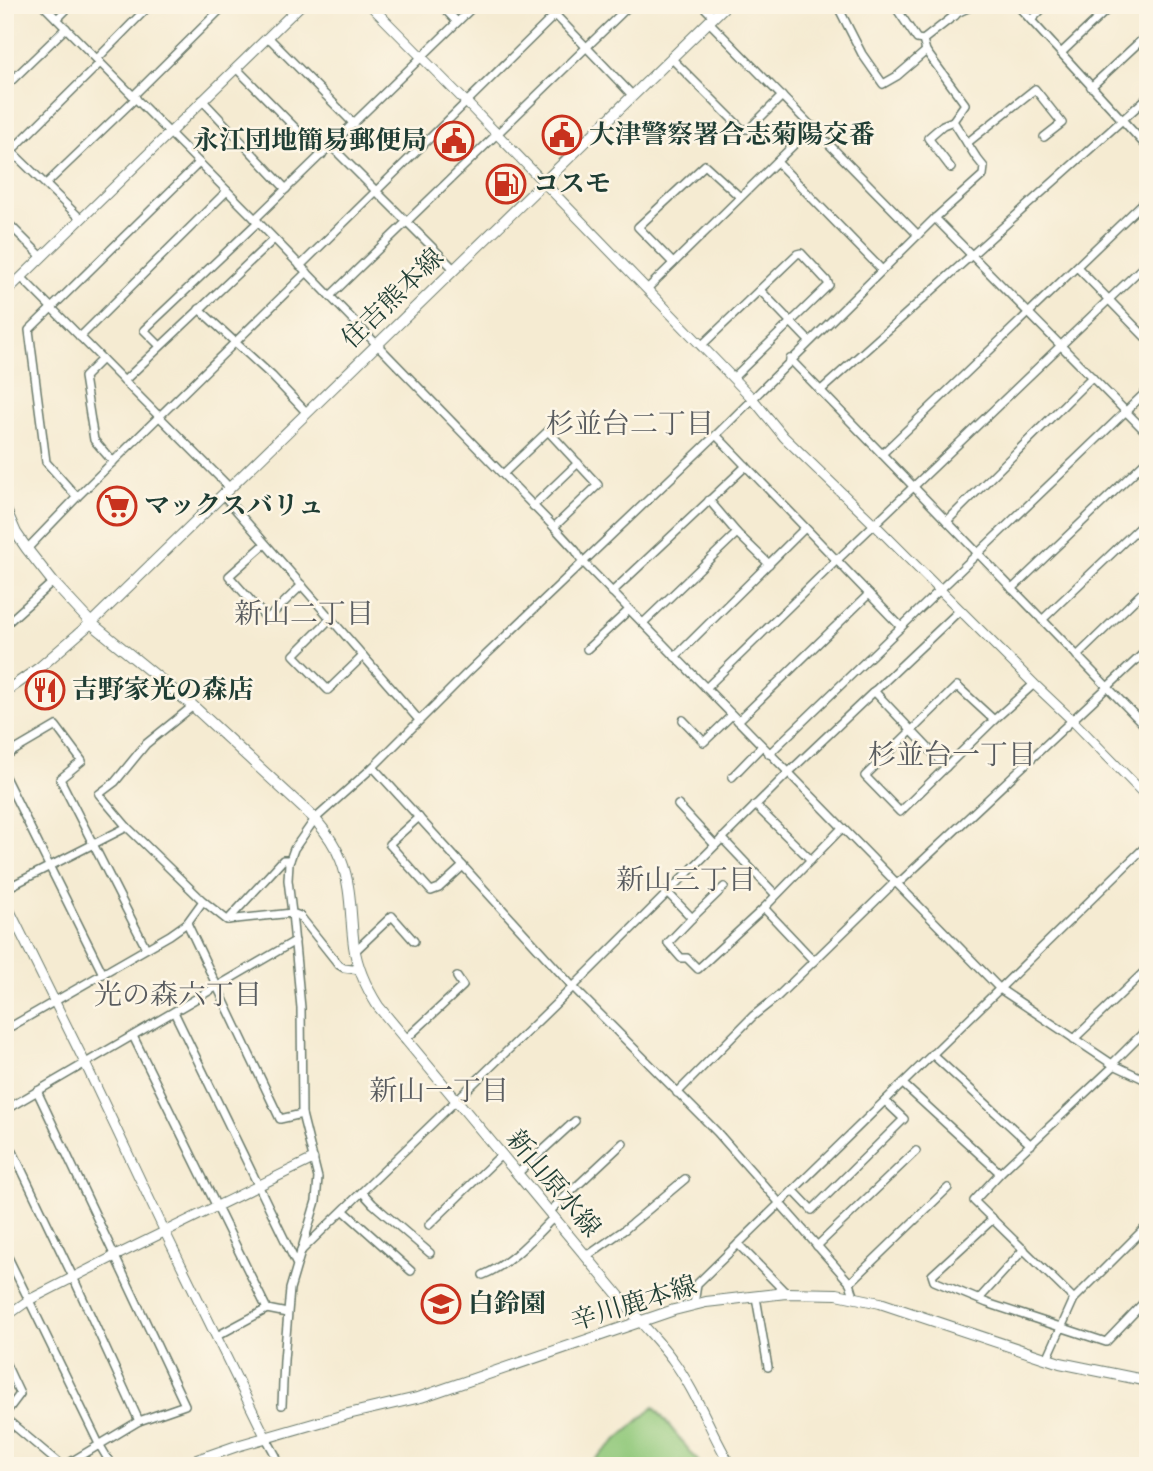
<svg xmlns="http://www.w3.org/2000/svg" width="1153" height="1471" font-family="'IM FELL English','Noto Serif JP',serif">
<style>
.pitch{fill:#92c97b;stroke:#588358;stroke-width:2}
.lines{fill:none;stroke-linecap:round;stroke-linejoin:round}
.minor-casing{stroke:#6a7a6b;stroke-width:10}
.tertiary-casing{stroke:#6a7a6b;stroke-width:11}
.secondary-casing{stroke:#6a7a6b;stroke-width:12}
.minor{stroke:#fff;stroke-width:7}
.tertiary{stroke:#fff;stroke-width:9}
.secondary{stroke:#fff;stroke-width:10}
.labels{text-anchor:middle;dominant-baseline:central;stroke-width:5;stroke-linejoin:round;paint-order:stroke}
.poi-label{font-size:26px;font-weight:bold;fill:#1f3d34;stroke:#fcf5e5;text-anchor:start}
.street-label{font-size:26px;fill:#1f3d34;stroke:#fcf5e5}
.neighbourhood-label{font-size:28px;fill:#595c5f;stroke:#fcf5e5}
</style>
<rect width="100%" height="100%" fill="#fcf5e5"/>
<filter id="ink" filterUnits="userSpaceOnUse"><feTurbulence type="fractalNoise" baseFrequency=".0143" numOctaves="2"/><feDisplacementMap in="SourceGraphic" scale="14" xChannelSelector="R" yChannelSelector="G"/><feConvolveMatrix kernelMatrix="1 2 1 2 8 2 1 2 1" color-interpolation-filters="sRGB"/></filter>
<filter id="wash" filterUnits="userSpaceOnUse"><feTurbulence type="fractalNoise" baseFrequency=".00686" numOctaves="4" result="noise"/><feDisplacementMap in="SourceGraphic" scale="28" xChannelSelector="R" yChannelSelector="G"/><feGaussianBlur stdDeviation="1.57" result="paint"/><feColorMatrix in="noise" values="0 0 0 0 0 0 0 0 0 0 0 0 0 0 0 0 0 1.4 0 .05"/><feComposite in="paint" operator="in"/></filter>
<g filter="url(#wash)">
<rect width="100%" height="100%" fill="#f5ebd2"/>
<path class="pitch" d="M 654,1407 L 702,1466 L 587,1466 Z"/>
</g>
<g filter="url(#ink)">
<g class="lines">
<defs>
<g id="minor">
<path d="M 43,5 L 258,222 L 554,527 L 576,551 L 582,561 L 1000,989 L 1112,1064 L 1148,1081"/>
<path d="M 441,5 L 457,22"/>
<path d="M 546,5 L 633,96"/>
<path d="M 702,5 L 714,17"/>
<path d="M 837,5 L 862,54 L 883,84 L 897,76 L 926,51"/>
<path d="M 894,5 L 917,39 L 923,40"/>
<path d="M 947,5 L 955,16"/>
<path d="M 1017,5 L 1148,148"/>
<path d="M 5,10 L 10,5"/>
<path d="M 959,12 L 975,5"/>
<path d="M 57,19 L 71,5"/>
<path d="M 1031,20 L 1046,5"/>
<path d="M 709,22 L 918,235"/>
<path d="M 268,37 L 354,124"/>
<path d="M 1061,53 L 1112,5"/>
<path d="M 671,58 L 742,129 L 749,129 L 782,96"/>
<path d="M 97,59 L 150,5"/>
<path d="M 236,68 L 322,155"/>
<path d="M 5,87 L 66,28"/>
<path d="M 1091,87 L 1148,34"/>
<path d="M 133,96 L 225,5"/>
<path d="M 202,100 L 286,189"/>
<path d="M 967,143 L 1035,89 L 1062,123 L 1044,137"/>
<path d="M 5,145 L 81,219"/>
<path d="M 331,146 L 454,269"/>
<path d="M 11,151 L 100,63"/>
<path d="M 777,162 L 882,270"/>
<path d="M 951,168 L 928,138 L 943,125 L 953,121"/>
<path d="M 46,184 L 136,98"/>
<path d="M 935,218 L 1148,434"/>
<path d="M 255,219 L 475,5"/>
<path d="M 5,220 L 42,257"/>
<path d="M 673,263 L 638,227 L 705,165 L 740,197"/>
<path d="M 300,266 L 565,5"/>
<path d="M 1077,267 L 1148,340"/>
<path d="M 22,278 L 230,488"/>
<path d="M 647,289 L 813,126"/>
<path d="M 760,290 L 809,341"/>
<path d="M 330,296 L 630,5"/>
<path d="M 199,309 L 272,376 L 307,413"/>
<path d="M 80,337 L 227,191"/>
<path d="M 160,346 L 144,330 L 258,222"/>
<path d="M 701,346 L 797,254 L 801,253 L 827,281 L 829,285 L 733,378"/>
<path d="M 102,359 L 84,377 L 94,440 L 113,462"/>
<path d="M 790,359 L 1148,729"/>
<path d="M 124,381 L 274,239"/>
<path d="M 820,391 L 1148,97"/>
<path d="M 716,435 L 901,627"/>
<path d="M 882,454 L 1148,198"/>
<path d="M 503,474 L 548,431 L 598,485 L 554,527"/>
<path d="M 223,495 L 419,720"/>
<path d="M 77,497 L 46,462 L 29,330 L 199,163"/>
<path d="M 533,506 L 578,463"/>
<path d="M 947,521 L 1092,377"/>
<path d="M 737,533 L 769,564"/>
<path d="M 265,544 L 229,576 L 267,619 L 302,585"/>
<path d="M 27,549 L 77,497 L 307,272"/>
<path d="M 1012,589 L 1148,459"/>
<path d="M 612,592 L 746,466"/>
<path d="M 330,619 L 294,655 L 328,690 L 363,656"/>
<path d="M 1042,620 L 1148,519"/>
<path d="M 643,623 L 737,533 L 709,500"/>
<path d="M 5,625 L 53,582"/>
<path d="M 587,649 L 629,610"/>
<path d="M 1077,656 L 1148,587"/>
<path d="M 675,657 L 805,528"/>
<path d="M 957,686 L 994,720 L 900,812 L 865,776 Z"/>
<path d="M 706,688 L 836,561 L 1148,262"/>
<path d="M 874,691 L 946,767"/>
<path d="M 683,720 L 704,742 L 732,715"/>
<path d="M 994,720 L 1034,684"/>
<path d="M 738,721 L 869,594"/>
<path d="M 769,754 L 1148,390"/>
<path d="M 5,756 L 56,726 L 82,761 L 60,779 L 146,948"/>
<path d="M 373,767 L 573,987 L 717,1132 L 850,1283 L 854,1296"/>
<path d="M 5,777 L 103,974"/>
<path d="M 732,777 L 762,746"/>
<path d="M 678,805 L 715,845"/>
<path d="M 755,805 L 811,860"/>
<path d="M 419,817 L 389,844 L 431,891 L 439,888 L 463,866"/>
<path d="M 127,827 L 99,794 L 115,782 L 146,744 L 193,706"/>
<path d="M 722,838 L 776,895"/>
<path d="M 5,889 L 127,827 L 203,901 L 227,920 L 292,913 L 301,1008 L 302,1114 L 318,1178 L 316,1201 L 290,1289 L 284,1360 L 282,1405"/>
<path d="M 667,892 L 692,918 L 724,887"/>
<path d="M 764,908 L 814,961"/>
<path d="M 692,918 L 668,943 L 681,958 L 687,958 L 698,969 L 764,908 L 842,828"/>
<path d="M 228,920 L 283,860 L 290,860"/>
<path d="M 187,923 L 280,1119 L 302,1114"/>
<path d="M 355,951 L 392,916 L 414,941"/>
<path d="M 360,970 L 344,968 L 339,965 L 300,916 L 292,913 L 288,880 L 289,863 L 294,849 L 315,819 L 373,767 L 466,674 L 716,435 L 935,218 L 983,175 L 984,167 L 976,157 L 953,121 L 965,104 L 926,51 L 923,40 L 959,12 L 956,5"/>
<path d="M 174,1012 L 296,1263"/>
<path d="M 5,1030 L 170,935 L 187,923 L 203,901"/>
<path d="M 133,1036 L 267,1309"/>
<path d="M 1074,1039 L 1148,968"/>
<path d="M 405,1040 L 463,986 L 457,977"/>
<path d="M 932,1054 L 1031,1145"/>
<path d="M 1112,1064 L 1148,1028"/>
<path d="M 903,1084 L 1000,1173 L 1115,1065"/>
<path d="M 37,1091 L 185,1405 L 139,1421 L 64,1466"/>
<path d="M 677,1093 L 753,1016 L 777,997 L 895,882 L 902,880 L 1148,649"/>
<path d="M 5,1110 L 295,941"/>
<path d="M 5,1135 L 73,1277 L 139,1421"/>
<path d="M 1000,1173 L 974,1201 L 1074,1299"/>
<path d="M 517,1174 L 575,1121"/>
<path d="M 794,1191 L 812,1210 L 904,1119 L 885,1101"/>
<path d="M 362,1192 L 373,1204 L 430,1253"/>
<path d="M 344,1211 L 411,1271"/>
<path d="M 549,1212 L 623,1143"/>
<path d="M 993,1219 L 932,1275 L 934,1281 L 987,1303 L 1106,1342 L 1148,1298"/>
<path d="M 429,1225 L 501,1155"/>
<path d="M 738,1244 L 786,1293"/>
<path d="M 817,1246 L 916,1151"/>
<path d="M 5,1251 L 99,1444 L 112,1466"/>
<path d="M 301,1251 L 573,987 L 788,773 L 960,610"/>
<path d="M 587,1256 L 624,1230 L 685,1179"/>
<path d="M 483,1275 C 512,1263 532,1239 553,1218"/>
<path d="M 850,1283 L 948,1188"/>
<path d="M 756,1297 L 768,1367"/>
<path d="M 979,1299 L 1024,1249"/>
<path d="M 694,1305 L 697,1284 L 1148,844"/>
<path d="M 217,1336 L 267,1309 L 287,1313"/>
<path d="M 1047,1359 L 1074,1299 L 1148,1225"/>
<path d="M 5,1362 L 20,1394 L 5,1414"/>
<path d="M 5,1418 L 62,1466"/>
<path d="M 266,1438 L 276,1456 L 279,1466"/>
</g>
<g id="tertiary">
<path d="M 370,5 L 467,103 L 752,398 L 784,437 L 875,525 L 1034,684 L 1072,720 L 1148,798"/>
<path d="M 5,293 L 301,5"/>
<path d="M 5,901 L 85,1063 L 165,1232 L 266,1438"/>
<path d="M 5,1317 L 29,1300 L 115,1256 L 313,1159"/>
<path d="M 639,1320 C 650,1333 662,1345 672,1359 C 696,1391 710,1431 731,1466"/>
</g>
<g id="secondary">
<path d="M 5,508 L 16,533 L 27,549 L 53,582 L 91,623 L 193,706 L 315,819 C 326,832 335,844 341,860 C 352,888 350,917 354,946 C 357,968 366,987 378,1006 L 639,1320"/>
<path d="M 5,692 L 39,668 L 91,623 L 726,5"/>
<path d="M 180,1466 L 237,1446 L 348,1414 L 421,1397 L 674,1310 L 706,1302 L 786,1293 L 837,1294 L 880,1303 L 1060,1363 L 1148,1381"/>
</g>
</defs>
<use href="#minor" class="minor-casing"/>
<use href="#tertiary" class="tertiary-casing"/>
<use href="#secondary" class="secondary-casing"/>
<use href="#minor" class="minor"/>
<use href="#tertiary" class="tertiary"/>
<use href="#secondary" class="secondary"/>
</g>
</g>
<defs>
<symbol id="civic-ring" viewBox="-11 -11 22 22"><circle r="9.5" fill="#fcf5e5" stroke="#c8321e" stroke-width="1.5"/><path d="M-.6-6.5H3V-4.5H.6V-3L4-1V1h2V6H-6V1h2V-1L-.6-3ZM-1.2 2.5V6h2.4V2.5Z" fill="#c8321e"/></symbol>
<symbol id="fuel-ring" viewBox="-11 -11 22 22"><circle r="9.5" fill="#fcf5e5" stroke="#c8321e" stroke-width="1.5"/><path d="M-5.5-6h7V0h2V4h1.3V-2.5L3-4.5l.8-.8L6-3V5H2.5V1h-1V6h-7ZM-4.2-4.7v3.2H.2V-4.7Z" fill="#c8321e"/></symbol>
<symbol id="supermarket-ring" viewBox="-11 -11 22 22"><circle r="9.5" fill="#fcf5e5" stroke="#c8321e" stroke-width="1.5"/><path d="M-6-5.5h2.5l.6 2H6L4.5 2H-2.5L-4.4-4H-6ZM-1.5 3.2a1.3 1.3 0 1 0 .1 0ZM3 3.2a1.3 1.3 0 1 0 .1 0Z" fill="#c8321e"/></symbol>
<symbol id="restaurant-ring" viewBox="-11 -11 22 22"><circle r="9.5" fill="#fcf5e5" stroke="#c8321e" stroke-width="1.5"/><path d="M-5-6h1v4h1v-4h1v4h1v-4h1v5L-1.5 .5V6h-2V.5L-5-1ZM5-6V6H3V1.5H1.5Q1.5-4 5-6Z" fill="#c8321e"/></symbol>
<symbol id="school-ring" viewBox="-11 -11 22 22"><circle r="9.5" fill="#fcf5e5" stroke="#c8321e" stroke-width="1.5"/><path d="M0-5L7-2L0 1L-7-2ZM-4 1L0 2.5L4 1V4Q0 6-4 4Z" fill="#c8321e"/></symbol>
</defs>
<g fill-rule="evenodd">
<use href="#civic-ring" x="540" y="113" width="44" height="44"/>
<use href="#civic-ring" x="432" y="119" width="44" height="44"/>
<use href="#fuel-ring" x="484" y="162" width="44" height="44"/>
<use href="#supermarket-ring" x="95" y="484" width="44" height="44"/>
<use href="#restaurant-ring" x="23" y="668" width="44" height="44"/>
<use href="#school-ring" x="419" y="1282" width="44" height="44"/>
</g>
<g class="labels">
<g class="poi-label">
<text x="589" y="135">大津警察署合志菊陽交番</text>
<text x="427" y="141" text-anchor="end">永江団地簡易郵便局</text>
<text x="533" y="184">コスモ</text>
<text x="144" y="506">マックスバリュ</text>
<text x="72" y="690">吉野家光の森店</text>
<text x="468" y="1304">白鈴園</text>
</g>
<g class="street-label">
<text transform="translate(393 299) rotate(-44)">住吉熊本線</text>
<text transform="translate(553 1184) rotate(50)">新山原水線</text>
<text transform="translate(634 1304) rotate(-17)">辛川鹿本線</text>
</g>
<g class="neighbourhood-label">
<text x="630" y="425">杉並台二丁目</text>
<text x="304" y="615">新山二丁目</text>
<text x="952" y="756">杉並台一丁目</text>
<text x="686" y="881">新山三丁目</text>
<text x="178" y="996">光の森六丁目</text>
<text x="439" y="1092">新山一丁目</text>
</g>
</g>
<rect width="1153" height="1471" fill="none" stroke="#fcf5e5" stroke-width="28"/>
</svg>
